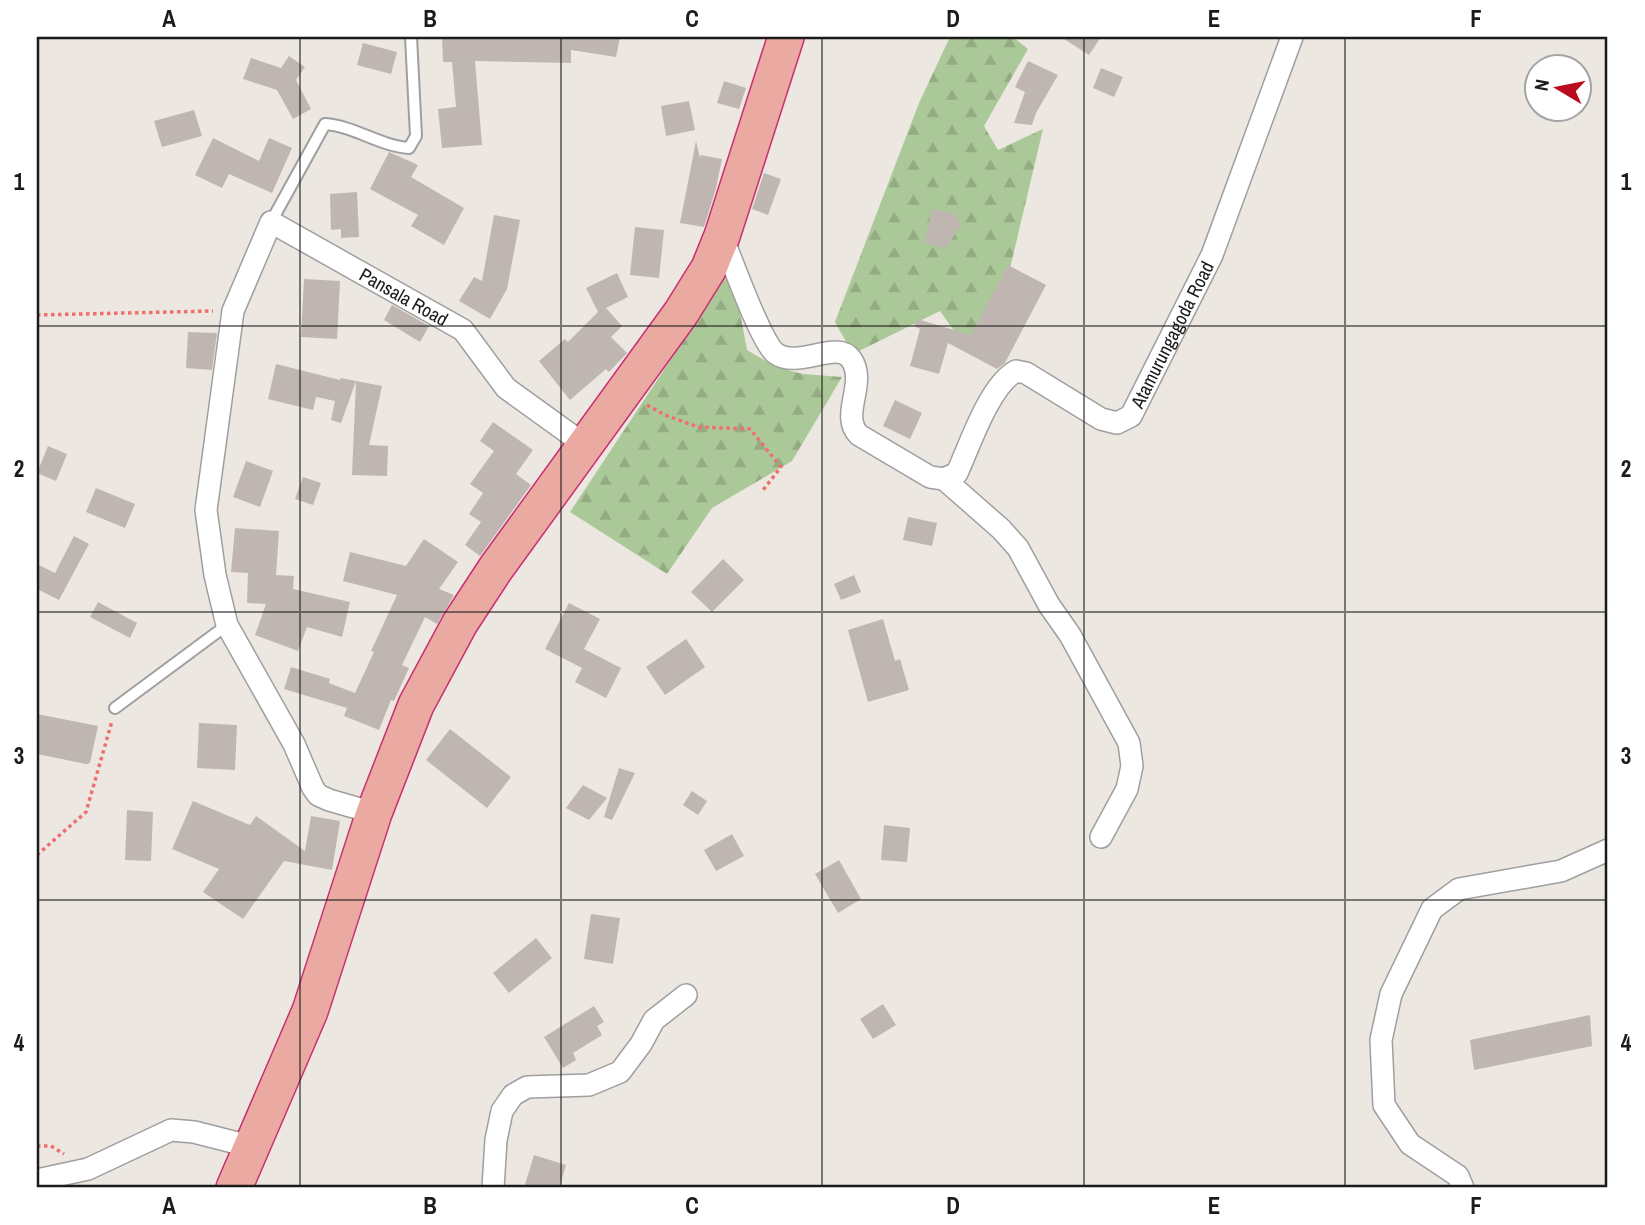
<svg xmlns="http://www.w3.org/2000/svg" width="1645" height="1225" font-family="'Archivo Narrow',sans-serif">
<style>
.forest{fill:url(#forest-firs)}
.building{fill:#c0b6b1}
.lines{fill:none;stroke-linecap:round;stroke-linejoin:round}
.service-casing{stroke:#9f9f9f;stroke-width:14}
.minor-casing{stroke:#9f9f9f;stroke-width:24}
.trunk-casing{stroke:#c92f73;stroke-width:38}
.path{stroke:#ef6f6f;stroke-width:3.5;stroke-dasharray:3.5 3.5;stroke-linecap:butt}
.service{stroke:#fff;stroke-width:10}
.minor{stroke:#fff;stroke-width:21}
.trunk{stroke:#eaaaa1;stroke-width:35}
.grid{fill:none;stroke:#1b1b1b;stroke-width:2;stroke-opacity:0.55}
.labels{text-anchor:middle;dominant-baseline:central;stroke-width:6;stroke-linejoin:round;paint-order:stroke}
.street-label{font-size:19px;fill:#1b1b1b;stroke:#fff}
.neatline{fill:none;stroke:#1b1b1b;stroke-width:2.5}
.grid-label{font-size:23px;text-anchor:middle;font-weight:bold;fill:#1b1b1b}
</style>
<defs>
<pattern id="forest-firs" width="22" height="20" patternUnits="userSpaceOnUse" patternTransform="scale(1.75)"><rect width="22" height="20" fill="#abc998"/><path d="M5 1l3.5 6h-7zM16 11l3.5 6h-7z" fill="#93ac82"/></pattern>
</defs>
<rect width="100%" height="100%" fill="#ece7e1"/>
<g class="forest">
<path d="M 950,37 L 1013,37 L 1028,49 L 984,126 L 998,150 L 1043,129 L 1003,298 L 972,356 L 940,311 L 853,354 L 835,322 L 919,103 Z"/>
<path d="M 726,276 L 740,312 L 747,350 L 776,367 L 803,374 L 842,377 L 792,461 L 712,508 L 667,574 L 570,512 Z"/>
</g>
<g class="building">
<path d="M 442,37 L 620,37 L 616,57 L 571,50 L 571,63 L 475,61 L 482,145 L 442,148 L 438,109 L 456,107 L 452,62 L 443,62 Z"/>
<path d="M 1061,37 L 1101,37 L 1089,55 Z"/>
<path d="M 363,43 L 397,52 L 391,74 L 357,65 Z"/>
<path d="M 289,56 L 305,67 L 296,80 L 311,109 L 293,119 L 277,90 L 243,79 L 251,58 L 281,68 Z"/>
<path d="M 1028,61 L 1058,75 L 1036,113 L 1032,125 L 1014,123 L 1025,92 L 1015,87 Z"/>
<path d="M 1101,68 L 1123,77 L 1114,97 L 1093,88 Z"/>
<path d="M 724,81 L 746,88 L 739,109 L 717,103 Z"/>
<path d="M 689,101 L 695,130 L 666,136 L 661,106 Z"/>
<path d="M 194,110 L 202,136 L 162,147 L 154,121 Z"/>
<path d="M 213,138 L 259,161 L 269,138 L 292,148 L 272,193 L 229,174 L 222,188 L 195,175 Z"/>
<path d="M 696,141 L 700,158 L 701,155 L 722,159 L 716,188 L 704,227 L 680,223 Z"/>
<path d="M 389,152 L 418,165 L 411,177 L 464,208 L 444,245 L 411,226 L 418,215 L 370,189 Z"/>
<path d="M 764,173 L 781,179 L 768,215 L 752,209 Z"/>
<path d="M 357,192 L 359,237 L 341,238 L 341,229 L 331,230 L 330,194 Z"/>
<path d="M 932,209 L 956,214 L 961,225 L 945,249 L 924,242 Z"/>
<path d="M 494,215 L 520,220 L 507,289 L 490,319 L 459,301 L 474,277 L 482,281 Z"/>
<path d="M 635,227 L 664,230 L 659,278 L 630,275 Z"/>
<path d="M 1008,265 L 1046,285 L 1005,363 L 997,369 L 948,343 L 939,374 L 910,366 L 920,329 L 914,326 L 917,319 L 971,335 Z"/>
<path d="M 617,273 L 628,297 L 606,308 L 622,326 L 611,337 L 627,353 L 609,372 L 606,369 L 570,400 L 539,361 L 565,339 L 568,342 L 598,312 L 586,288 Z"/>
<path d="M 304,279 L 340,281 L 337,339 L 301,337 Z"/>
<path d="M 392,305 L 429,326 L 420,342 L 384,320 Z"/>
<path d="M 188,332 L 217,333 L 212,370 L 186,368 Z"/>
<path d="M 276,364 L 340,380 L 341,378 L 356,381 L 341,423 L 331,420 L 335,401 L 316,397 L 313,410 L 268,399 Z"/>
<path d="M 356,381 L 382,386 L 369,445 L 388,446 L 387,476 L 352,475 Z"/>
<path d="M 895,400 L 922,413 L 910,439 L 883,426 Z"/>
<path d="M 493,422 L 533,450 L 516,474 L 531,485 L 480,556 L 465,545 L 481,522 L 469,514 L 483,493 L 470,484 L 494,451 L 480,441 Z"/>
<path d="M 48,446 L 67,454 L 56,481 L 37,473 Z"/>
<path d="M 246,461 L 273,471 L 260,507 L 233,497 Z"/>
<path d="M 303,477 L 321,483 L 313,505 L 295,499 Z"/>
<path d="M 96,488 L 135,504 L 125,528 L 86,512 Z"/>
<path d="M 908,517 L 937,523 L 932,546 L 903,540 Z"/>
<path d="M 235,528 L 279,531 L 276,575 L 294,576 L 293,589 L 350,602 L 342,637 L 307,627 L 298,651 L 255,635 L 266,604 L 247,603 L 248,573 L 231,572 Z"/>
<path d="M 74,536 L 89,544 L 59,600 L 37,589 L 37,564 L 55,573 Z"/>
<path d="M 424,539 L 458,562 L 439,589 L 454,595 L 437,624 L 425,617 L 402,665 L 409,668 L 394,701 L 391,700 L 379,730 L 344,716 L 347,708 L 284,689 L 291,667 L 330,679 L 329,683 L 355,693 L 374,652 L 371,651 L 397,595 L 343,581 L 350,552 L 406,566 Z"/>
<path d="M 723,559 L 744,580 L 712,612 L 691,592 Z"/>
<path d="M 854,575 L 861,592 L 841,600 L 834,584 Z"/>
<path d="M 98,602 L 137,623 L 130,638 L 90,617 Z"/>
<path d="M 569,603 L 600,619 L 584,649 L 621,668 L 606,698 L 575,682 L 582,668 L 545,649 Z"/>
<path d="M 883,619 L 895,661 L 900,659 L 909,690 L 868,702 L 848,630 Z"/>
<path d="M 686,639 L 705,667 L 665,695 L 646,667 Z"/>
<path d="M 37,714 L 98,726 L 90,763 L 86,764 L 37,754 Z"/>
<path d="M 199,723 L 237,725 L 235,770 L 197,768 Z"/>
<path d="M 450,729 L 511,777 L 487,808 L 426,760 Z"/>
<path d="M 619,768 L 635,773 L 612,820 L 604,817 Z"/>
<path d="M 583,785 L 607,798 L 589,820 L 566,808 Z"/>
<path d="M 692,791 L 707,801 L 698,815 L 683,805 Z"/>
<path d="M 193,801 L 250,825 L 256,816 L 305,851 L 311,816 L 340,821 L 332,870 L 284,861 L 243,919 L 203,892 L 219,869 L 172,849 Z"/>
<path d="M 127,810 L 153,812 L 151,861 L 125,860 Z"/>
<path d="M 884,825 L 910,828 L 907,862 L 881,860 Z"/>
<path d="M 732,834 L 744,856 L 716,871 L 704,850 Z"/>
<path d="M 839,860 L 861,899 L 838,913 L 815,874 Z"/>
<path d="M 591,914 L 620,918 L 613,964 L 584,959 Z"/>
<path d="M 536,938 L 552,958 L 509,993 L 493,973 Z"/>
<path d="M 883,1004 L 896,1025 L 873,1039 L 860,1019 Z"/>
<path d="M 594,1006 L 604,1022 L 597,1026 L 602,1035 L 573,1053 L 576,1060 L 563,1068 L 544,1037 Z"/>
<path d="M 1590,1015 L 1592,1046 L 1474,1070 L 1470,1040 Z"/>
<path d="M 534,1155 L 566,1165 L 559,1188 L 524,1188 Z"/>
</g>
<g class="lines">
<defs>
<g id="service">
<path d="M 271,222 L 325,124 C 354,126 380,146 409,148 L 416,136 L 411,37"/>
<path d="M 115,708 L 227,625"/>
</g>
<g id="minor">
<path id="s1" d="M 722,236 C 731,258 760,340 775,353 C 798,370 837,339 851,359 C 868,383 839,415 859,435 L 930,477 L 944,479 L 957,473 C 970,445 989,386 1016,371 L 1026,373 L 1101,419 L 1117,423 L 1131,416 L 1212,255 L 1292,37"/>
<path d="M 944,479 L 1001,529 L 1018,548 L 1049,605 L 1070,635 L 1129,743 L 1132,766 L 1127,789 L 1101,837"/>
<path id="s2" d="M 374,813 L 329,800 L 318,795 L 313,788 L 294,744 L 227,625 L 215,575 L 206,510 L 233,311 L 271,222 L 463,330 L 506,388 L 585,445"/>
<path d="M 37,1180 L 88,1169 L 171,1130 L 194,1132 L 253,1147"/>
<path d="M 493,1188 L 496,1140 L 502,1111 L 513,1095 L 527,1087 L 589,1085 L 620,1072 L 641,1044 L 654,1020 L 686,995"/>
<path d="M 1463,1188 L 1458,1176 L 1410,1144 L 1384,1105 L 1381,1040 L 1391,994 L 1432,909 L 1459,889 L 1561,871 L 1608,850"/>
</g>
<path id="trunk" d="M 234,1188 L 310,1011 L 374,813 L 416,705 L 460,623 L 496,568 L 681,313 L 709,268 L 722,236 L 786,37"/>
</defs>
<use href="#service" class="service-casing"/>
<use href="#minor" class="minor-casing"/>
<use href="#trunk" class="trunk-casing"/>
<g class="path">
<path d="M 37,315 L 213,311"/>
<path d="M 647,405 L 665,415 L 698,427 L 750,429 L 781,467 L 763,490"/>
<path d="M 37,855 L 86,812 L 112,721"/>
<path d="M 37,1146 L 51,1146 L 64,1154"/>
</g>
<use href="#service" class="service"/>
<use href="#minor" class="minor"/>
<use href="#trunk" class="trunk"/>
</g>
<path class="grid" d="M 300,37 L 300,1188M 561,37 L 561,1188M 822,37 L 822,1188M 1084,37 L 1084,1188M 1345,37 L 1345,1188M 37,326 L 1608,326M 37,612 L 1608,612M 37,900 L 1608,900"/>
<g class="labels">
<g class="street-label">
<text stroke="none"><textPath href="#s2" startOffset="819">Pansala Road</textPath></text>
<text stroke="none"><textPath href="#s1" startOffset="740">Atamurungagoda Road</textPath></text>
</g>
</g>
<rect width="1645" height="1225" fill="none" stroke="#ffffff" stroke-width="77"/>
<g transform="translate(1558 88) rotate(280)"><circle r="33" fill="#ffffff" stroke="#a4a4a4" stroke-width="2"/>
<path d="M0-5L12 26L0 18L-12 26Z" fill="#b90d1f"/>
<text y="-10" font-size="19" font-weight="bold" text-anchor="middle" fill="#1b1b1b">N</text>
</g>
<rect x="38" y="38" width="1568" height="1148" class="neatline"/>
<g class="grid-label">
<text x="169" y="27">A</text>
<text x="430" y="27">B</text>
<text x="692" y="27">C</text>
<text x="953" y="27">D</text>
<text x="1214" y="27">E</text>
<text x="1476" y="27">F</text>
<text x="19" y="190">1</text>
<text x="1626" y="190">1</text>
<text x="19" y="477">2</text>
<text x="1626" y="477">2</text>
<text x="19" y="764">3</text>
<text x="1626" y="764">3</text>
<text x="19" y="1051">4</text>
<text x="1626" y="1051">4</text>
<text x="169" y="1214">A</text>
<text x="430" y="1214">B</text>
<text x="692" y="1214">C</text>
<text x="953" y="1214">D</text>
<text x="1214" y="1214">E</text>
<text x="1476" y="1214">F</text>
</g>
</svg>
